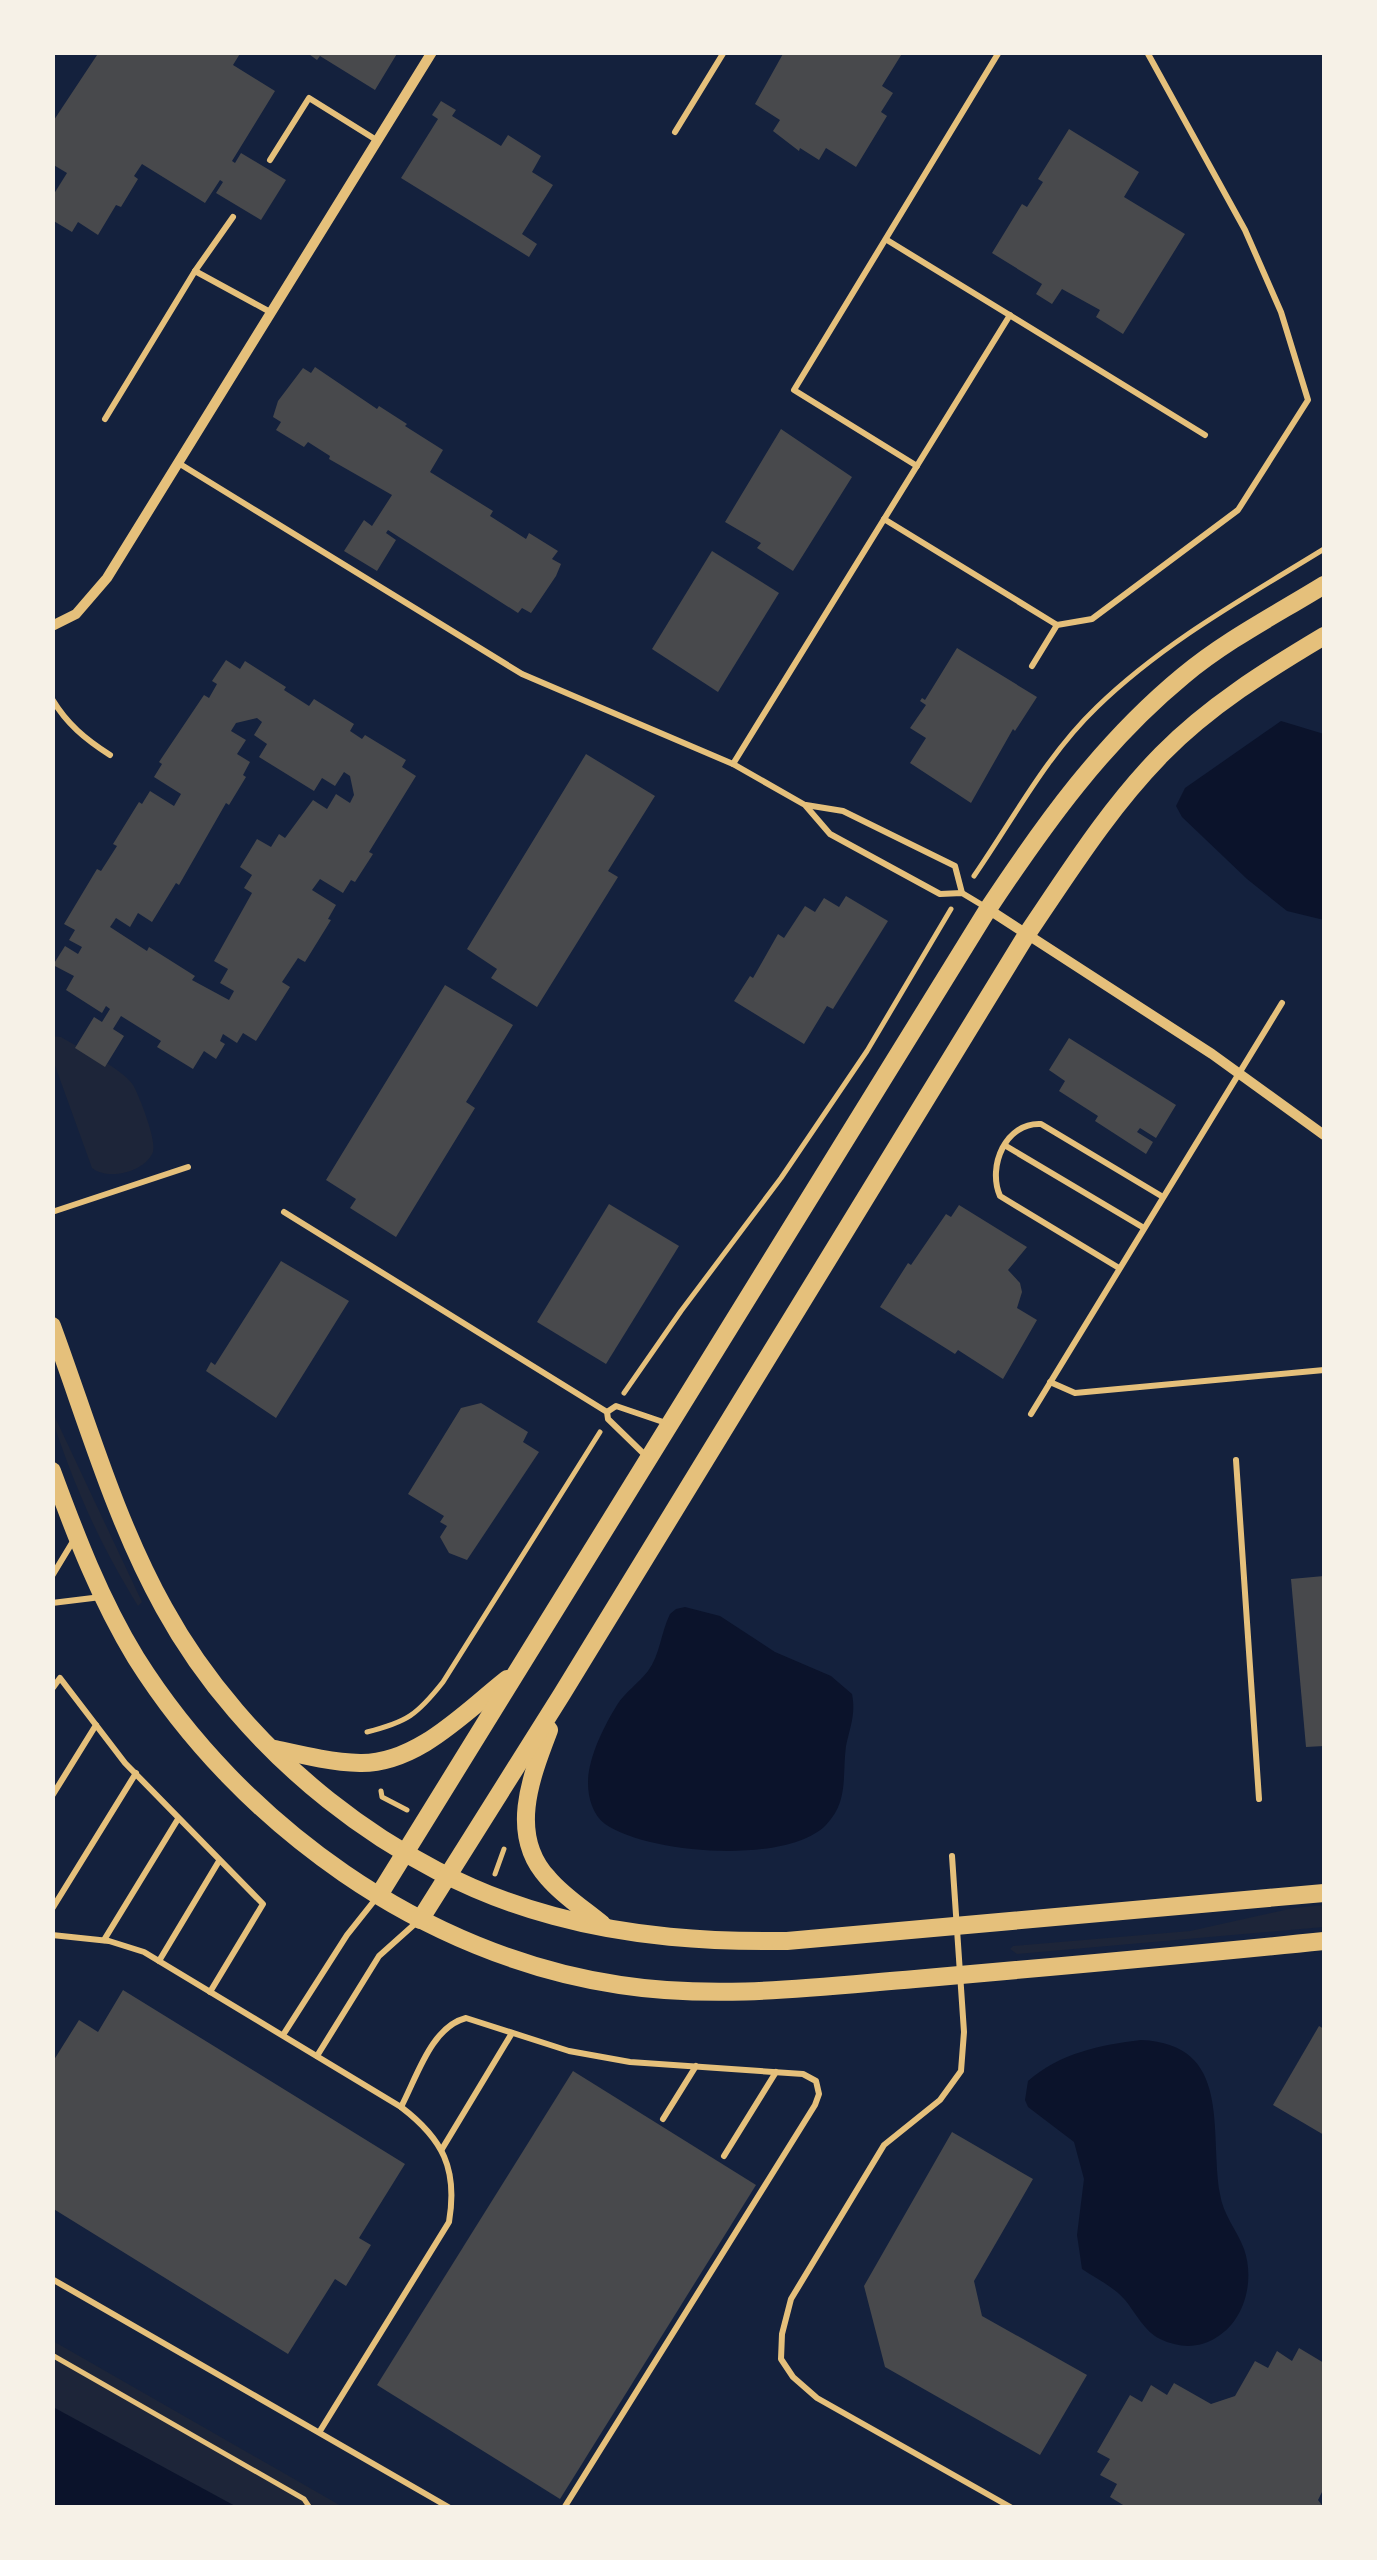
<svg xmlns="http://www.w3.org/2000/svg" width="1377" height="2560" font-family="'Fira Sans',sans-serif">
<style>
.green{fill:#1d2539}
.water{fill:#0b132b}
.building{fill:#48494c;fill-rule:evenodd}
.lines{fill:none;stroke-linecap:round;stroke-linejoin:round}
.path{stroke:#e5c07b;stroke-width:5}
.service{stroke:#e5c07b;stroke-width:6}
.minor{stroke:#e5c07b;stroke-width:10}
.tertiary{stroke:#e5c07b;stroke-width:18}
</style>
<rect width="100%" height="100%" fill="#14213d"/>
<g class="green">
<path d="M 52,1036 L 61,1037 C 79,1048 122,1068 133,1085 C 139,1095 157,1141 153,1152 C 145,1172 108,1181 92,1168 L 53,1060 Z"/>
<path d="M 53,1413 L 142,1602 L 138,1606 C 99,1542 77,1493 53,1422 Z"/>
<path d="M 1324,1905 L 1324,1927 L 1017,1954 L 1010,1949 L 1013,1946 L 1190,1931 L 1294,1908 Z"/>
<path d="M 53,2341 L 343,2507 L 53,2507 Z"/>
</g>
<g class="water">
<path d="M 1281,721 L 1324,734 L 1324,920 L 1287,911 L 1247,879 L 1182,817 L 1176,806 L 1185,788 Z"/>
<path d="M 685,1607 L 720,1616 L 775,1652 L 831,1676 L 852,1694 C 856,1714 850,1727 846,1746 C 842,1776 849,1801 826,1825 C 787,1865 648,1854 605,1824 C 593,1815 588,1798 588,1783 C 588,1758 604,1726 617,1705 C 625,1692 639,1683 648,1671 C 660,1655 661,1632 670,1614 L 676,1609 Z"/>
<path d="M 1141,2040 C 1233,2044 1209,2130 1220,2194 C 1223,2215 1237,2230 1244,2249 C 1255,2280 1245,2320 1217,2337 C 1199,2349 1179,2348 1160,2339 C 1145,2332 1135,2312 1125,2300 C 1114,2287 1095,2278 1082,2269 L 1077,2235 L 1084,2179 L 1074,2142 L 1028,2107 L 1025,2100 L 1028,2081 C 1060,2053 1100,2045 1141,2040 Z"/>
<path d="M 53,2407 L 237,2507 L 53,2507 Z"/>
</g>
<g class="building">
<path d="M 99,52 L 241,52 L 233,65 L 275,91 L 232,161 L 235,163 L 241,153 L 286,180 L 261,220 L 216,193 L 223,182 L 220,180 L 205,203 L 142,164 L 134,176 L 138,179 L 121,207 L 116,205 L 98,235 L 78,222 L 72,232 L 52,220 L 52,197 L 67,173 L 52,164 L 52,123 Z"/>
<path d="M 306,52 L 398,52 L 375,90 L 320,56 L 317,60 Z"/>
<path d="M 784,52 L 903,52 L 882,86 L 893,93 L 881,112 L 887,116 L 856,167 L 826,148 L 819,160 L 800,148 L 799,151 L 773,131 L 780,120 L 755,104 Z"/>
<path d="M 441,101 L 456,110 L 452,116 L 501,146 L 508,135 L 541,156 L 532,172 L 553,185 L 522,234 L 537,244 L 529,257 L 401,178 L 438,119 L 432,115 Z"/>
<path d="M 1069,129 L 1139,172 L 1124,197 L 1185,234 L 1123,334 L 1096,317 L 1100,310 L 1062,289 L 1052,304 L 1036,294 L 1042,284 L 992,253 L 1022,204 L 1027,207 L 1043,182 L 1038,179 Z"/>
<path d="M 315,367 L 377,409 L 379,406 L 407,424 L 405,426 L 443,450 L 430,472 L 493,511 L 490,516 L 526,539 L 529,533 L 558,551 L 552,559 L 561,564 L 556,576 L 531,613 L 522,608 L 518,613 L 388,530 L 386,533 L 396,540 L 377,571 L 344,551 L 364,520 L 372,526 L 392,495 L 329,459 L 330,456 L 308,442 L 304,447 L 276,430 L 281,422 L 273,417 L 278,401 L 303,368 L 311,373 Z"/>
<path d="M 781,429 L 852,477 L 793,571 L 757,548 L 761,543 L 725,522 Z"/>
<path d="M 712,551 L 779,593 L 718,692 L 652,649 Z"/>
<path d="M 957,648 L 1037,697 L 1015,731 L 1013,729 L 971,803 L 910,763 L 926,738 L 910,728 L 926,705 L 920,701 L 922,698 L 925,700 Z"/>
<path d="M 226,660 L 240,669 L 245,661 L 286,687 L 284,690 L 309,706 L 314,699 L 354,724 L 350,731 L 362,739 L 365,735 L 406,760 L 402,767 L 416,776 L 369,852 L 373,854 L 355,882 L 351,880 L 343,893 L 320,879 L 312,890 L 336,905 L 328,919 L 331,920 L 305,962 L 298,958 L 282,982 L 290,987 L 256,1041 L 243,1033 L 237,1043 L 223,1034 L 220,1041 L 225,1044 L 216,1059 L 204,1051 L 193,1069 L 157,1047 L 161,1041 L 121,1016 L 113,1029 L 124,1036 L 105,1067 L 75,1048 L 94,1017 L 102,1022 L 110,1009 L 106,1006 L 102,1013 L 66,990 L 74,976 L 53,965 L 65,946 L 78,954 L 82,947 L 69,940 L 75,930 L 64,924 L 97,869 L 101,871 L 117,846 L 113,844 L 139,802 L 142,804 L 150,791 L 174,806 L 181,794 L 154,777 L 162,764 L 159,762 L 204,695 L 209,698 L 217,684 L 212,681 ZM 257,718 L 262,722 L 254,735 L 267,744 L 259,757 L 314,791 L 322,778 L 335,786 L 344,772 L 350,776 L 354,795 L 350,803 L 336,794 L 327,809 L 313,800 L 285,838 L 279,834 L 271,847 L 257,839 L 240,867 L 252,875 L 244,888 L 252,893 L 214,961 L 228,969 L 220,983 L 234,991 L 229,1000 L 192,980 L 195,976 L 149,947 L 147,951 L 110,927 L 116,918 L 130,927 L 138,913 L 152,922 L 176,883 L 179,885 L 226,803 L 229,805 L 246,777 L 243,775 L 250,762 L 237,754 L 246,740 L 231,731 L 236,723 Z"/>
<path d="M 586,754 L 655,796 L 608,871 L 618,877 L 537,1007 L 491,978 L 497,969 L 467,949 Z"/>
<path d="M 846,896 L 888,921 L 833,1009 L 827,1006 L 804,1044 L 734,1001 L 750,976 L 753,978 L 778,934 L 784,938 L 805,906 L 815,912 L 824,898 L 839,907 Z"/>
<path d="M 445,985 L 513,1025 L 466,1102 L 475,1108 L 396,1237 L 350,1208 L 356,1199 L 326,1180 Z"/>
<path d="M 1069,1038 L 1176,1105 L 1156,1138 L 1140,1128 L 1137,1132 L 1153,1142 L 1146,1154 L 1095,1121 L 1098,1116 L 1059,1091 L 1065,1081 L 1049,1070 Z"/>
<path d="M 609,1204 L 679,1246 L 606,1364 L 537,1322 Z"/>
<path d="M 959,1205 L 1027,1247 L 1008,1270 L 1020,1283 L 1022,1292 L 1017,1308 L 1037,1320 L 1003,1379 L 958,1350 L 955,1354 L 880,1307 L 908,1263 L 911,1265 L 946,1214 L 951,1217 Z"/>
<path d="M 281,1261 L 349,1301 L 276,1418 L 206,1371 L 211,1362 L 215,1365 Z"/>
<path d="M 481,1403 L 528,1432 L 523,1442 L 539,1452 L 467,1560 L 449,1553 L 440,1537 L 447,1526 L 440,1522 L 444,1516 L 408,1494 L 461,1408 Z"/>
<path d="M 1324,1576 L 1324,1746 L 1306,1747 L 1291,1579 Z"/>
<path d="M 123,1990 L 405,2164 L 359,2238 L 371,2245 L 346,2286 L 335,2279 L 288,2354 L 52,2208 L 52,2063 L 79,2020 L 98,2032 Z"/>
<path d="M 1319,2026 L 1324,2029 L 1324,2135 L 1273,2105 Z"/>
<path d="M 573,2071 L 756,2185 L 560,2499 L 377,2385 Z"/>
<path d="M 952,2132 L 1033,2179 L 974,2281 L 982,2316 L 1087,2375 L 1040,2455 L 885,2367 L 864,2286 Z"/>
<path d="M 1299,2348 L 1324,2363 L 1324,2488 L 1318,2500 L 1324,2508 L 1128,2508 L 1110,2497 L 1117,2484 L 1100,2475 L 1110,2459 L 1097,2452 L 1130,2395 L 1142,2402 L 1151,2385 L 1167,2395 L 1174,2383 L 1211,2404 L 1235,2396 L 1255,2361 L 1268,2368 L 1277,2351 L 1292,2361 Z"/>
</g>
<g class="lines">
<g class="path">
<path d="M 974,876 C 1014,818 1046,756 1097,707 C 1164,642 1246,597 1324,549"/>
<path d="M 624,1393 L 681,1311 L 781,1178 L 867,1051 L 951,909"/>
<path d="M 367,1732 C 407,1722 417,1715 443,1682 L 600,1432"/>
<path d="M 381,1791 L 382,1797 L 407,1810"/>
<path d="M 495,1874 L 504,1849"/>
<path d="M 52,2355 L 304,2499 L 310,2508"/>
</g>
<g class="service">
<path d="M 675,132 L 724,52"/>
<path d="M 270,160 L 309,98 L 378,141"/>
<path d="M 887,240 L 1205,435"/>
<path d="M 195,271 L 272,313"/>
<path d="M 105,419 L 195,271 L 233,217"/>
<path d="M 180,464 L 522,674 L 733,764 L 805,805 L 830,834 L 940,894 L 962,893 L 987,908"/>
<path d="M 917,466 L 794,390 L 999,52"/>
<path d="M 884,519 L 1057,625 L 1092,619 L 1238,510 L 1308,400 L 1281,312 L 1245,230 L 1147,52"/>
<path d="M 1032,666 L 1057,625"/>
<path d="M 52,699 C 67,724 85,739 110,755"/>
<path d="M 733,764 L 1010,315"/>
<path d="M 806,805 L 843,811 L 955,866 L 962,893"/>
<path d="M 1006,1146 L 1144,1228"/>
<path d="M 52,1212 L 188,1167"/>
<path d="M 284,1212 L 607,1412 L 608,1419 L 645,1455"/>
<path d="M 1119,1268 L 1000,1196 C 987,1166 1006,1122 1041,1124 L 1163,1197"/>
<path d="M 1050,1382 L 1075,1393 L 1324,1370"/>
<path d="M 607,1412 L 616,1406 L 666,1423"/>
<path d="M 1031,1414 L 1282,1003"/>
<path d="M 1236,1460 L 1259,1799"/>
<path d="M 52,1576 L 75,1538"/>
<path d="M 52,1603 L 101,1597"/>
<path d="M 52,1689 L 60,1678 L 125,1763 L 263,1904 L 210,1992"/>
<path d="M 52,1796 L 96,1725"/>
<path d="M 952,1856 L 964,2032 L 961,2071 L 940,2100 L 884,2145 L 791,2299 L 782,2334 L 781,2359 L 793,2377 L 817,2398 L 1012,2508"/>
<path d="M 52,1909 L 136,1773"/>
<path d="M 52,1935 L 109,1941 L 144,1952 L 401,2107 C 443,2139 458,2169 449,2222 L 320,2431"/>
<path d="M 104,1940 L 178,1819"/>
<path d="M 159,1961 L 219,1861"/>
<path d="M 283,2035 L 347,1935 L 378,1896"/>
<path d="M 317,2056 L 379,1956 L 417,1922"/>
<path d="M 401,2107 C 417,2077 431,2027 466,2018 L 569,2051 L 630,2062 L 803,2074 L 816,2081 L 819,2094 L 815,2105 L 564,2508"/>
<path d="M 663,2119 L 696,2066"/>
<path d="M 442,2149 L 512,2033"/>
<path d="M 724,2156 L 776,2072"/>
<path d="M 52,2279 L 450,2508"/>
</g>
<g class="minor">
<path d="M 52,626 L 76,614 L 107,578 L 432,52"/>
<path d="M 988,909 L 1212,1054 L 1324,1135"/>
</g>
<g class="tertiary">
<path d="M 52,1326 C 87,1421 115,1520 164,1608 C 243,1752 394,1874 554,1916 C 631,1937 708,1942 787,1941 L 1324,1893"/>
<path d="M 52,1471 C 76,1536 100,1599 136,1658 C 241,1825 424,1956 620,1985 C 718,2000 817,1987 915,1979 C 1052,1967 1188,1955 1324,1941"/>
<path d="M 549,1730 C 531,1777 508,1835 548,1878 C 563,1896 584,1909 602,1924"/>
<path d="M 275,1749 C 302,1755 331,1762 360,1763 C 417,1764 465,1712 507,1679"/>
<path d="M 379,1895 L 988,909 C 1045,823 1103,742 1183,676 C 1226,640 1277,614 1324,585"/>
<path d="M 420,1920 L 562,1694 L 1027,934 C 1069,872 1109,808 1162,754 C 1209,706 1267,670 1324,636"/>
</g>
</g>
<rect width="1377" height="2560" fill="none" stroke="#f6f1e7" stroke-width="110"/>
</svg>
